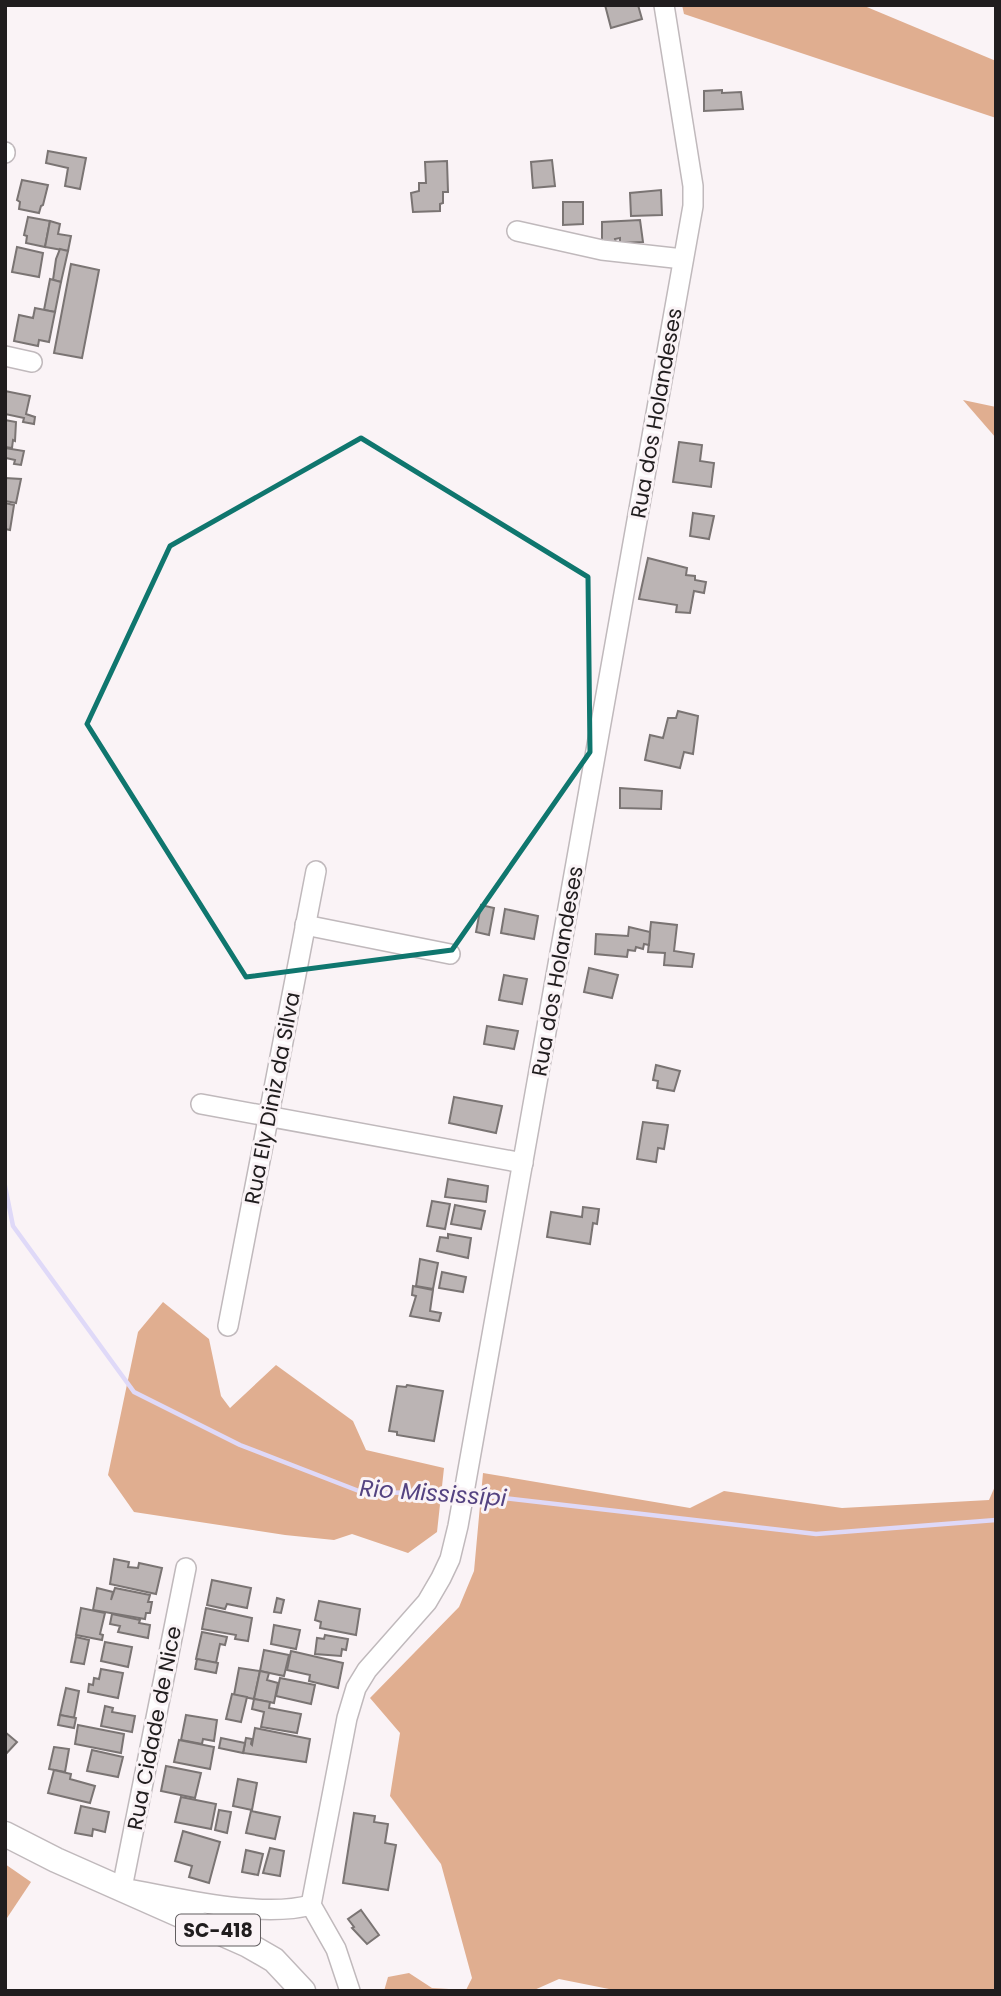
<svg xmlns="http://www.w3.org/2000/svg" width="1001" height="1996" font-family="Poppins,sans-serif">
<style>
.forest{fill:#e0ae90}
.lines{fill:none;stroke-linecap:round;stroke-linejoin:round}
.stream{stroke:#dfd9f8;stroke-width:4.5}
.building{fill:#bbb4b4;stroke:#7a7473;stroke-width:2}
.minor-casing{stroke:#c0b9bc;stroke-width:22}
.major-casing{stroke:#c0b9bc;stroke-width:27}
.minor{stroke:#fff;stroke-width:19}
.major{stroke:#fff;stroke-width:24}
.marked{fill:none;stroke:#0f766e;stroke-width:5;stroke-linejoin:round}
.labels{text-anchor:middle;dominant-baseline:central;stroke-width:6;stroke-linejoin:round;paint-order:stroke}
.shield{fill:#faf3f6;stroke:#615d5f;stroke-width:2}
.shield-label{font-size:19px;font-weight:bold;fill:#201d1e}
.street-label{font-size:21px;fill:#201d1e;stroke:#faf3f6}
.water-label{font-size:23px;font-style:italic;fill:#544381;stroke:#faf3f6}
</style>
<rect width="100%" height="100%" fill="#faf3f6"/>
<g class="forest">
<path d="M 682,5 L 862,5 L 996,61 L 996,118 L 684,14 Z"/>
<path d="M 963,400 L 996,407 L 996,438 Z"/>
<path d="M 163,1302 L 209,1339 L 221,1396 L 230,1408 L 276,1365 L 353,1421 L 366,1450 L 444,1468 L 437,1532 L 408,1553 L 352,1534 L 334,1540 L 285,1535 L 134,1512 L 108,1475 L 138,1332 Z"/>
<path d="M 483,1473 L 690,1508 L 724,1491 L 842,1508 L 989,1500 L 996,1484 L 996,1991 L 619,1991 L 559,1979 L 532,1991 L 384,1991 L 388,1977 L 409,1973 L 432,1988 L 466,1990 L 472,1978 L 441,1864 L 390,1796 L 400,1733 L 370,1698 L 459,1607 L 474,1571 Z"/>
<path d="M 5,1864 L 31,1882 L 5,1921 Z"/>
</g>
<g class="lines">
<g class="stream">
<path d="M 5,1186 L 13,1226 L 134,1392 L 240,1445 L 364,1493 L 457,1492"/>
<path d="M 469,1494 L 816,1534 L 996,1520"/>
</g>
</g>
<g class="building">
<path d="M 605,5 L 638,5 L 642,19 L 611,28 Z"/>
<path d="M 722,90 L 722,93 L 741,92 L 743,109 L 704,111 L 704,91 Z"/>
<path d="M 48,151 L 86,158 L 80,189 L 65,186 L 68,168 L 46,163 Z"/>
<path d="M 552,160 L 555,186 L 533,188 L 531,162 Z"/>
<path d="M 447,161 L 448,192 L 443,192 L 443,203 L 440,204 L 440,211 L 413,212 L 411,193 L 419,191 L 419,183 L 426,183 L 425,162 Z"/>
<path d="M 22,180 L 48,185 L 43,205 L 41,206 L 39,213 L 19,209 L 20,202 L 17,200 Z"/>
<path d="M 661,190 L 662,215 L 631,216 L 630,193 Z"/>
<path d="M 563,202 L 583,202 L 583,224 L 563,225 Z"/>
<path d="M 28,217 L 50,221 L 45,247 L 26,243 L 27,236 L 24,235 Z"/>
<path d="M 640,220 L 643,242 L 620,243 L 620,238 L 615,239 L 616,243 L 602,243 L 602,222 Z"/>
<path d="M 50,221 L 60,224 L 58,234 L 71,236 L 68,251 L 45,247 Z"/>
<path d="M 17,247 L 43,253 L 39,277 L 12,272 Z"/>
<path d="M 60,249 L 68,251 L 61,282 L 53,280 L 56,259 Z"/>
<path d="M 71,264 L 99,270 L 82,358 L 54,353 Z"/>
<path d="M 50,279 L 61,282 L 55,312 L 44,310 Z"/>
<path d="M 35,308 L 55,312 L 49,342 L 39,340 L 38,346 L 14,341 L 19,315 L 33,318 Z"/>
<path d="M 5,391 L 30,396 L 26,414 L 35,417 L 34,424 L 23,422 L 24,418 L 5,414 Z"/>
<path d="M 5,420 L 16,422 L 15,441 L 13,440 L 12,448 L 5,447 Z"/>
<path d="M 679,442 L 702,445 L 700,461 L 714,463 L 711,487 L 673,482 Z"/>
<path d="M 5,448 L 24,451 L 21,465 L 14,464 L 15,460 L 6,458 L 5,464 Z"/>
<path d="M 5,478 L 21,479 L 16,503 L 5,501 Z"/>
<path d="M 5,503 L 14,505 L 10,530 L 5,529 Z"/>
<path d="M 693,513 L 714,516 L 709,539 L 690,536 Z"/>
<path d="M 648,558 L 687,568 L 686,575 L 695,576 L 695,580 L 706,582 L 704,593 L 694,591 L 690,613 L 676,612 L 677,605 L 639,599 Z"/>
<path d="M 678,711 L 698,716 L 693,754 L 684,752 L 680,768 L 645,760 L 650,735 L 663,738 L 668,718 L 676,718 Z"/>
<path d="M 620,788 L 662,791 L 661,809 L 620,808 Z"/>
<path d="M 481,905 L 494,908 L 489,935 L 476,932 Z"/>
<path d="M 505,909 L 538,916 L 534,939 L 501,933 Z"/>
<path d="M 651,922 L 677,925 L 674,951 L 694,954 L 692,967 L 664,965 L 665,953 L 648,952 Z"/>
<path d="M 629,927 L 650,932 L 649,945 L 644,944 L 643,949 L 636,947 L 635,951 L 628,950 L 627,957 L 595,954 L 596,934 L 628,936 Z"/>
<path d="M 589,968 L 618,975 L 612,998 L 584,992 Z"/>
<path d="M 504,975 L 527,979 L 522,1004 L 499,1000 Z"/>
<path d="M 487,1026 L 518,1031 L 514,1049 L 484,1044 Z"/>
<path d="M 656,1065 L 680,1071 L 674,1091 L 657,1088 L 658,1081 L 653,1080 Z"/>
<path d="M 454,1097 L 502,1106 L 496,1133 L 449,1123 Z"/>
<path d="M 643,1122 L 668,1125 L 664,1149 L 658,1148 L 656,1162 L 637,1159 Z"/>
<path d="M 448,1179 L 488,1186 L 486,1202 L 445,1197 Z"/>
<path d="M 432,1201 L 450,1204 L 445,1229 L 427,1226 Z"/>
<path d="M 455,1205 L 485,1211 L 481,1229 L 451,1224 Z"/>
<path d="M 583,1207 L 599,1209 L 597,1224 L 593,1223 L 590,1244 L 547,1237 L 551,1212 L 582,1217 Z"/>
<path d="M 448,1234 L 471,1238 L 468,1258 L 437,1251 L 440,1237 L 448,1238 Z"/>
<path d="M 420,1259 L 438,1263 L 433,1289 L 416,1286 Z"/>
<path d="M 442,1272 L 466,1277 L 463,1292 L 439,1288 Z"/>
<path d="M 413,1286 L 433,1290 L 430,1311 L 441,1313 L 439,1321 L 410,1316 L 416,1296 L 412,1295 Z"/>
<path d="M 407,1385 L 443,1391 L 434,1441 L 397,1435 L 397,1432 L 389,1431 L 397,1386 L 406,1387 Z"/>
<path d="M 114,1559 L 129,1562 L 128,1567 L 138,1568 L 139,1563 L 162,1568 L 156,1594 L 110,1584 Z"/>
<path d="M 212,1580 L 251,1588 L 247,1608 L 227,1604 L 225,1609 L 207,1605 Z"/>
<path d="M 97,1588 L 113,1592 L 111,1600 L 115,1588 L 150,1595 L 148,1602 L 152,1602 L 150,1613 L 146,1613 L 145,1619 L 93,1610 Z"/>
<path d="M 277,1598 L 284,1600 L 281,1613 L 274,1612 Z"/>
<path d="M 319,1601 L 360,1609 L 356,1635 L 320,1628 L 321,1622 L 315,1620 Z"/>
<path d="M 81,1608 L 105,1613 L 100,1634 L 103,1635 L 102,1640 L 76,1635 Z"/>
<path d="M 206,1608 L 252,1618 L 248,1641 L 235,1639 L 236,1635 L 202,1629 Z"/>
<path d="M 112,1614 L 140,1620 L 139,1623 L 150,1625 L 148,1638 L 118,1632 L 120,1626 L 110,1624 Z"/>
<path d="M 274,1625 L 300,1630 L 296,1649 L 271,1644 Z"/>
<path d="M 202,1632 L 227,1637 L 225,1645 L 220,1644 L 216,1663 L 196,1659 Z"/>
<path d="M 325,1635 L 348,1639 L 346,1650 L 342,1649 L 341,1656 L 315,1654 L 317,1638 L 324,1639 Z"/>
<path d="M 76,1637 L 89,1640 L 84,1664 L 71,1662 Z"/>
<path d="M 105,1642 L 132,1647 L 128,1667 L 101,1661 Z"/>
<path d="M 264,1650 L 289,1655 L 284,1676 L 260,1671 Z"/>
<path d="M 291,1651 L 343,1663 L 338,1688 L 309,1681 L 310,1675 L 287,1670 Z"/>
<path d="M 197,1659 L 218,1663 L 216,1673 L 195,1669 Z"/>
<path d="M 239,1668 L 260,1671 L 254,1699 L 234,1695 Z"/>
<path d="M 101,1669 L 123,1673 L 118,1698 L 88,1692 L 89,1684 L 93,1685 L 94,1678 L 99,1679 Z"/>
<path d="M 260,1671 L 269,1673 L 267,1680 L 278,1683 L 274,1703 L 254,1699 Z"/>
<path d="M 280,1678 L 315,1685 L 311,1704 L 276,1696 Z"/>
<path d="M 66,1688 L 79,1691 L 74,1718 L 60,1715 Z"/>
<path d="M 232,1694 L 247,1697 L 241,1722 L 226,1719 Z"/>
<path d="M 254,1699 L 270,1702 L 269,1708 L 301,1714 L 297,1733 L 261,1727 L 264,1712 L 252,1709 Z"/>
<path d="M 105,1706 L 113,1708 L 112,1712 L 135,1716 L 132,1732 L 101,1726 Z"/>
<path d="M 60,1715 L 76,1718 L 74,1728 L 58,1725 Z"/>
<path d="M 186,1715 L 217,1720 L 214,1741 L 203,1739 L 202,1744 L 181,1740 Z"/>
<path d="M 78,1725 L 124,1734 L 121,1753 L 75,1744 Z"/>
<path d="M 255,1728 L 310,1739 L 306,1762 L 243,1753 L 246,1738 L 252,1739 L 251,1744 L 252,1745 Z"/>
<path d="M 5,1732 L 17,1742 L 5,1755 Z"/>
<path d="M 221,1738 L 245,1743 L 243,1753 L 219,1748 Z"/>
<path d="M 179,1740 L 214,1747 L 210,1769 L 174,1762 Z"/>
<path d="M 54,1747 L 69,1749 L 65,1772 L 49,1769 Z"/>
<path d="M 92,1750 L 123,1757 L 118,1777 L 87,1771 Z"/>
<path d="M 166,1766 L 201,1773 L 195,1798 L 161,1791 Z"/>
<path d="M 54,1770 L 71,1774 L 70,1779 L 95,1786 L 90,1803 L 48,1793 Z"/>
<path d="M 238,1779 L 257,1783 L 252,1810 L 233,1806 Z"/>
<path d="M 181,1797 L 216,1804 L 211,1829 L 175,1822 Z"/>
<path d="M 81,1806 L 109,1812 L 105,1832 L 93,1829 L 92,1836 L 75,1833 Z"/>
<path d="M 219,1810 L 231,1812 L 227,1833 L 215,1830 Z"/>
<path d="M 251,1811 L 280,1817 L 275,1839 L 246,1833 Z"/>
<path d="M 354,1813 L 375,1816 L 374,1822 L 388,1824 L 385,1843 L 396,1845 L 388,1890 L 343,1883 Z"/>
<path d="M 183,1831 L 220,1842 L 209,1883 L 189,1877 L 192,1866 L 175,1861 Z"/>
<path d="M 270,1848 L 284,1851 L 280,1876 L 263,1873 Z"/>
<path d="M 246,1850 L 263,1854 L 258,1875 L 242,1872 Z"/>
<path d="M 361,1910 L 379,1935 L 367,1944 L 352,1928 L 354,1927 L 348,1919 Z"/>
</g>
<g class="lines">
<defs>
<g id="minor">
<path d="M 5,153 L 5,152"/>
<path d="M 517,231 L 602,250 L 683,259"/>
<path d="M 5,356 L 32,362"/>
<path d="M 305,925 L 450,954"/>
<path d="M 201,1104 L 523,1163"/>
<path d="M 228,1326 L 316,871"/>
<path d="M 186,1568 L 122,1888 C 176,1897 259,1919 311,1905"/>
<path d="M 350,1991 L 336,1949 L 311,1905 L 347,1718 L 356,1688 L 367,1670 L 427,1602 L 441,1578 L 450,1559 L 458,1526 L 693,206 L 693,186 L 664,5"/>
</g>
<path id="major" d="M 5,1834 L 56,1860 L 248,1945 L 274,1960 L 303,1991"/>
</defs>
<use href="#minor" class="minor-casing"/>
<use href="#major" class="major-casing"/>
<use href="#minor" class="minor"/>
<use href="#major" class="major"/>
</g>
<path class="marked" d="M 361,438 L 588,577 L 590,752 L 452,950 L 246,977 L 87,724 L 170,546 Z"/>
<g class="labels">
<rect class="shield" x="176" y="1914.5" width="84" height="31" rx="5"/>
<g class="shield-label">
<text x="218" y="1930">SC-418</text>
</g>
<g class="street-label">
<text transform="translate(656 413) rotate(-80)">Rua dos Holandeses</text>
<text transform="translate(557 971) rotate(-80)">Rua dos Holandeses</text>
<text transform="translate(272 1098) rotate(-79)">Rua Ely Diniz da Silva</text>
<text transform="translate(154 1728) rotate(-79)">Rua Cidade de Nice</text>
</g>
<g class="water-label">
<text transform="translate(433 1493) rotate(4)">Rio Mississípi</text>
</g>
</g>
<rect width="1001" height="1996" fill="none" stroke="#201d1e" stroke-width="14"/>
</svg>
